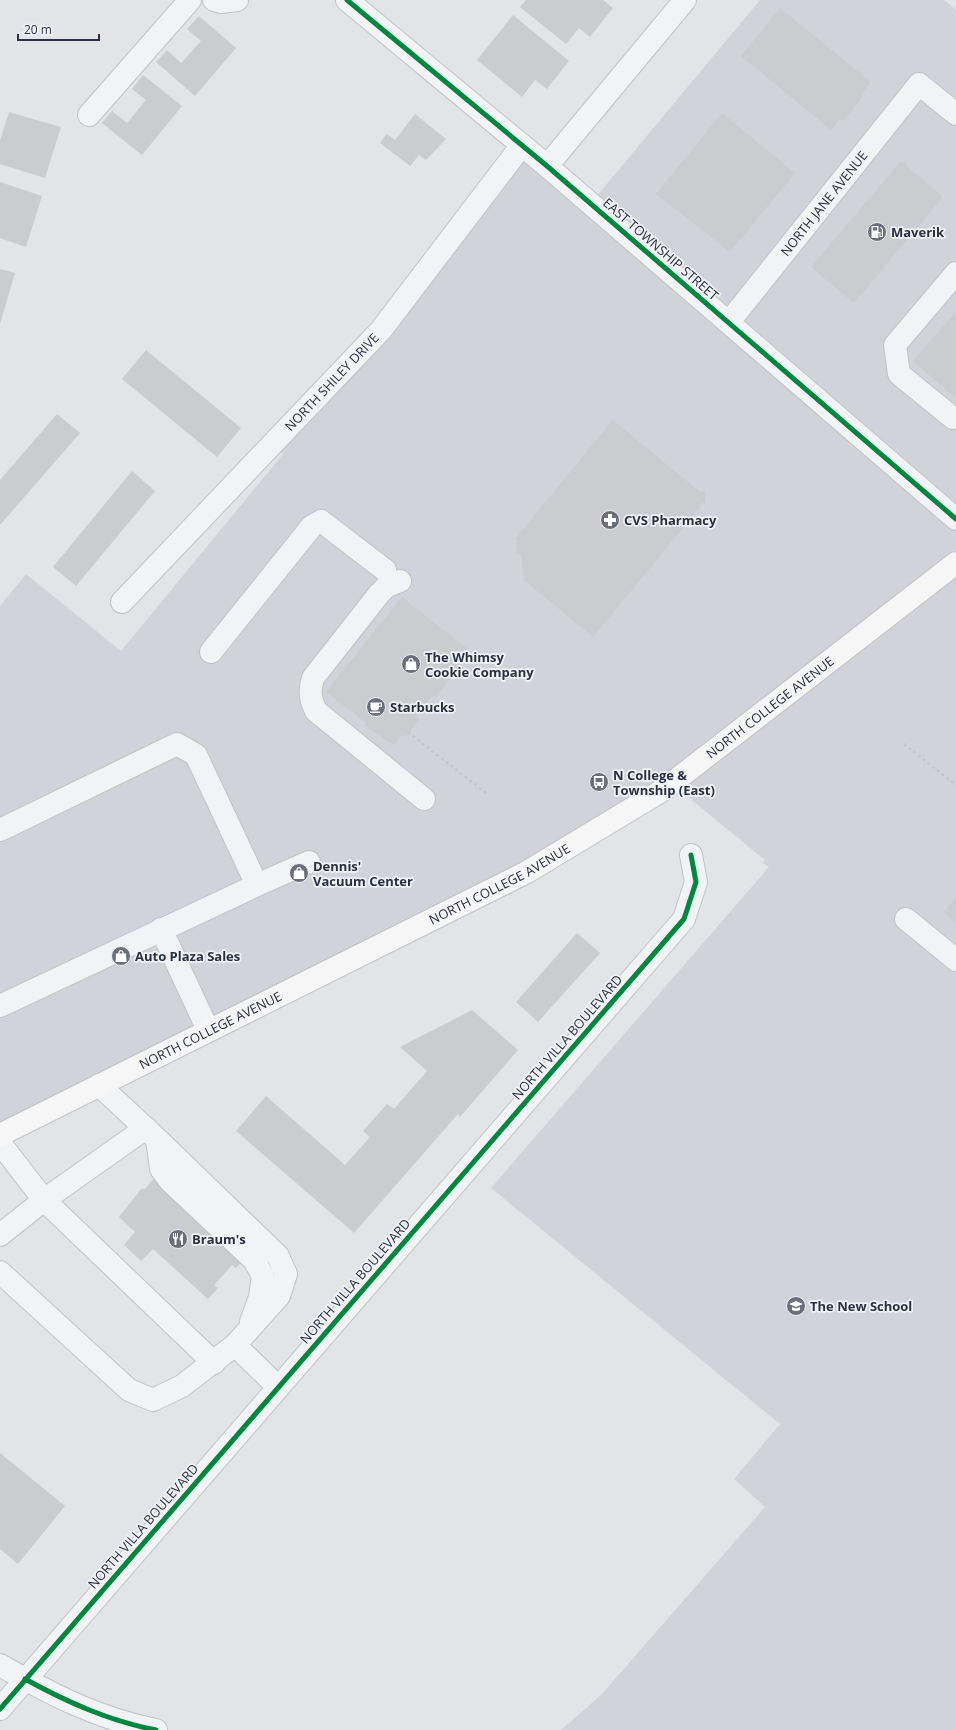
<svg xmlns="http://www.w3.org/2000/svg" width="956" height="1730" font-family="'Open Sans',sans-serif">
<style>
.built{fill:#d1d3da}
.building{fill:#cbcccf}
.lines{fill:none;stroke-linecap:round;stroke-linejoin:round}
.minor-casing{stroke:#c1c2c5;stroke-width:24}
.major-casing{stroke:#bfc1c5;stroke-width:24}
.path{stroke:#c4c5ca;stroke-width:2.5;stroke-dasharray:3 3;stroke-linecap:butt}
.minor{stroke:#f2f3f5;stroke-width:22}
.major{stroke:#f6f6f7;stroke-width:22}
.cycleway-casing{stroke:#f0f2f7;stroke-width:8}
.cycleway{stroke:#00873e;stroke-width:5}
.labels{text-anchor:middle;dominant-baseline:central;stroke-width:3.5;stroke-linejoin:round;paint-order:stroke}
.street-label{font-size:13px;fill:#293041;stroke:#f0f2f7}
.poi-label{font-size:13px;font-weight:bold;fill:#293041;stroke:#f0f2f7;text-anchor:start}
</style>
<rect width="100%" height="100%" fill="#e3e4e7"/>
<path class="built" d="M 760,0 L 944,0 L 956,10 L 956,1730 L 561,1730 L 602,1694 L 765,1507 L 734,1479 L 780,1424 L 491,1188 L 769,867 L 763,863 L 765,860 L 671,783 L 663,790 L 0,1135 L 0,606 L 26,574 L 121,651 L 283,454 L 271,444 L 522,145 L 591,203 Z"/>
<g class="building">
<path d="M 526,0 L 603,0 L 613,8 L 590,37 L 579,28 L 566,44 L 520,7 Z"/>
<path d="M 780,8 L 871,82 L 861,95 L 863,96 L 843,121 L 840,119 L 831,130 L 741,56 Z"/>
<path d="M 513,15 L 569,61 L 547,89 L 535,80 L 522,97 L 477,60 Z"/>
<path d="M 199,16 L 236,48 L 195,96 L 156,62 L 167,50 L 181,63 L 201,41 L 187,29 Z"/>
<path d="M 143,75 L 182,106 L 142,155 L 102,123 L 112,111 L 127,123 L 146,100 L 132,89 Z"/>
<path d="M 9,112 L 61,127 L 45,178 L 0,164 L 0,141 Z"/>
<path d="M 722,113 L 795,173 L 730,252 L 656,194 Z"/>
<path d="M 415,114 L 446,139 L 426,160 L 419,155 L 410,166 L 380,143 L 387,134 L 395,140 Z"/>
<path d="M 901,161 L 943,197 L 854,303 L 811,267 Z"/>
<path d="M 0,182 L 42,196 L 26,247 L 0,238 Z"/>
<path d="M 0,269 L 15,273 L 0,324 Z"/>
<path d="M 956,312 L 956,398 L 913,361 Z"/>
<path d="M 146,350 L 241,428 L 217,457 L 122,379 Z"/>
<path d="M 57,414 L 80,433 L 0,525 L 0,480 Z"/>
<path d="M 613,420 L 700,492 L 705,491 L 705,503 L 702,503 L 701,506 L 593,637 L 524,580 L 521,554 L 517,554 L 516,537 L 519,537 L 519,534 Z"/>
<path d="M 132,471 L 155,491 L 76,586 L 53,567 Z"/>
<path d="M 402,597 L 469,650 L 452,671 L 455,673 L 436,697 L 433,695 L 416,716 L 419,719 L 405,737 L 402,735 L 394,745 L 364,725 L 366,723 L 326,692 Z"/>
<path d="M 956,897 L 956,923 L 944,912 Z"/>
<path d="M 577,933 L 600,953 L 538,1022 L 516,1002 Z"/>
<path d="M 472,1010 L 518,1050 L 460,1117 L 458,1114 L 354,1233 L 236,1131 L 266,1096 L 345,1165 L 370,1137 L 363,1131 L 387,1104 L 394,1109 L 427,1071 L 400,1047 Z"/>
<path d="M 157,1175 L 246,1256 L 236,1268 L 232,1265 L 214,1285 L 218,1288 L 208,1299 L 153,1249 L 141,1261 L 124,1245 L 135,1232 L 119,1217 L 142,1188 L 144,1190 Z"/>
<path d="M 0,1453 L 65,1506 L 18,1564 L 0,1549 Z"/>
</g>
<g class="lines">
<defs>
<g id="minor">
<path d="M 214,0 L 221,2 L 237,0"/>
<path d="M 347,0 L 547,166 L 956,519"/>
<path d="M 89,115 L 190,0"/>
<path d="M 547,166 L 685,0"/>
<path d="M 956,273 L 895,345 L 899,374 L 953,418 L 956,417"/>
<path id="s1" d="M 729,322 L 919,84 L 956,114"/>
<path d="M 400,581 L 387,586 L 379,594 L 313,678 C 309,691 310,699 316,711 L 424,799"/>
<path id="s2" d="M 122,602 L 381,330 L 522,145"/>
<path d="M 211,652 L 312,526 L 321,521 L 385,570"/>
<path d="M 0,830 L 177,744 L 196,755 L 257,885 L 0,1006"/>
<path d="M 257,885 L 309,862"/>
<path d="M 906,919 L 956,960"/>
<path d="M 161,929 L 208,1030"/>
<path d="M 157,1139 L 161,1169 L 170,1181 L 254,1260 L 263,1276 L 260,1297 L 251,1322"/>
<path d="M 0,1143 L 44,1200 L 214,1363"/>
<path d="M 0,1235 L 44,1200 L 146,1128"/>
<path d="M 0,1272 L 129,1390 L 153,1400 L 182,1386 L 235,1345 L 279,1296 L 286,1274 L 278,1256 L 157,1139 L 99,1085"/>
<path d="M 235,1345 L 278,1387"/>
<path d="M 0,1665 C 50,1694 99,1719 156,1730"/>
<path d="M 0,1709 L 684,919 L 696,882 L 691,855"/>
</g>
<g id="major">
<path id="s3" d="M 0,1135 L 527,872 L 663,790 L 956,563"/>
</g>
</defs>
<use href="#minor" class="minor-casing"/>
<use href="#major" class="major-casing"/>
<g class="path">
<path d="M 408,732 L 486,793"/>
<path d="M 904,744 L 956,785"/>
</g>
<use href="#minor" class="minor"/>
<use href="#major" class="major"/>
<defs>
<g id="cycleway">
<path d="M 347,0 L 547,166 L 956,519"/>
<path d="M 25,1679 C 67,1702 109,1721 156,1730"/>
<path d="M 0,1709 L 684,919 L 696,882 L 691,855"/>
</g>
</defs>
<use href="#cycleway" class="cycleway-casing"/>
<use href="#cycleway" class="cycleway"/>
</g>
<defs>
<symbol id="fuel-disc" viewBox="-11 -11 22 22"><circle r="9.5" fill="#6a6f7b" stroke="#f0f2f7"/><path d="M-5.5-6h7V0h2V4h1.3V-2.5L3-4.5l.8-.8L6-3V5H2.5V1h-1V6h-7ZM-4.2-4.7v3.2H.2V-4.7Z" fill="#fff"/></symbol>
<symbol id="pharmacy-disc" viewBox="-11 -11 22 22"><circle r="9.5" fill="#6a6f7b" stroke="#f0f2f7"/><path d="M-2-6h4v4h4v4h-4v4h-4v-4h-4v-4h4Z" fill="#fff"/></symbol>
<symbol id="shop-disc" viewBox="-11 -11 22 22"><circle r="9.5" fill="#6a6f7b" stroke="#f0f2f7"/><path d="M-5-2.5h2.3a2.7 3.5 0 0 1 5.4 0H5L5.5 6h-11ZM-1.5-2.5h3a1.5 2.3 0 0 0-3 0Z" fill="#fff"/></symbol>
<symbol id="cafe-disc" viewBox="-11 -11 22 22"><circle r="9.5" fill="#6a6f7b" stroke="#f0f2f7"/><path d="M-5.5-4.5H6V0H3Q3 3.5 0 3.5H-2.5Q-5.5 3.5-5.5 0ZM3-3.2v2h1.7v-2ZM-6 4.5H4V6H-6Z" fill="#fff"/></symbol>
<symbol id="bus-disc" viewBox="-11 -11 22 22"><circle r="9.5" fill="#6a6f7b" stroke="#f0f2f7"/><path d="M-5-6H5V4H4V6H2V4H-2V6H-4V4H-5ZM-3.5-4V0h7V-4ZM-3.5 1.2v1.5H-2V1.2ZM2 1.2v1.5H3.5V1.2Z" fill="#fff"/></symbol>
<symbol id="restaurant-disc" viewBox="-11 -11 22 22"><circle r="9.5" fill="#6a6f7b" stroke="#f0f2f7"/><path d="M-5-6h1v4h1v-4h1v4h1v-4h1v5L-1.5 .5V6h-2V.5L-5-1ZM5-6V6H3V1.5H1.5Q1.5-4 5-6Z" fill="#fff"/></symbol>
<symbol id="school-disc" viewBox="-11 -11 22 22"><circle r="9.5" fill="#6a6f7b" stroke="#f0f2f7"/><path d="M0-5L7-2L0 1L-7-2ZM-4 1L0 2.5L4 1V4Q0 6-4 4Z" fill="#fff"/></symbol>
</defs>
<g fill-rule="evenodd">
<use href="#fuel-disc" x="866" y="221" width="22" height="22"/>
<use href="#pharmacy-disc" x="599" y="509" width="22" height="22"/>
<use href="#shop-disc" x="400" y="653" width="22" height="22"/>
<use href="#cafe-disc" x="365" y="696" width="22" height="22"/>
<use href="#bus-disc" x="588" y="771" width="22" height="22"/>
<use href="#shop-disc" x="288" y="862" width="22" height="22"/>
<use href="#shop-disc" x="110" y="945" width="22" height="22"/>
<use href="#restaurant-disc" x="167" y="1228" width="22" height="22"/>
<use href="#school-disc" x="785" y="1295" width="22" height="22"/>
</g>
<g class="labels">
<g class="street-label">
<text stroke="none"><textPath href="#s1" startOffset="152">NORTH JANE AVENUE</textPath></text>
<text transform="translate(661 249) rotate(41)">EAST TOWNSHIP STREET</text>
<text stroke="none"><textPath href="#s2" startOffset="304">NORTH SHILEY DRIVE</textPath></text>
<text stroke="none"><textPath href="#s3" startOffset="883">NORTH COLLEGE AVENUE</textPath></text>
<text stroke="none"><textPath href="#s3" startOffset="559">NORTH COLLEGE AVENUE</textPath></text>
<text stroke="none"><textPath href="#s3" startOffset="235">NORTH COLLEGE AVENUE</textPath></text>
<text transform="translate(567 1037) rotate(-49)">NORTH VILLA BOULEVARD</text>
<text transform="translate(355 1281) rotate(-49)">NORTH VILLA BOULEVARD</text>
<text transform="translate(143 1526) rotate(-49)">NORTH VILLA BOULEVARD</text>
</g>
<g class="poi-label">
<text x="891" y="232">Maverik</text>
<text x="624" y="520">CVS Pharmacy</text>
<text x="425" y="657">The Whimsy<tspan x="425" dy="15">Cookie Company</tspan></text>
<text x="390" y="707">Starbucks</text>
<text x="613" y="775">N College &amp;<tspan x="613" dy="15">Township (East)</tspan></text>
<text x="313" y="866">Dennis'<tspan x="313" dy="15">Vacuum Center</tspan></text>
<text x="135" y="956">Auto Plaza Sales</text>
<text x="192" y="1239">Braum's</text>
<text x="810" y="1306">The New School</text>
</g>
</g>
<path d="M18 34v6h81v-6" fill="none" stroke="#293041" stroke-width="2"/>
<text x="24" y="34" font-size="12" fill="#293041" stroke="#f0f2f7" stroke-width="3" paint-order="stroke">20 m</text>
</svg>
